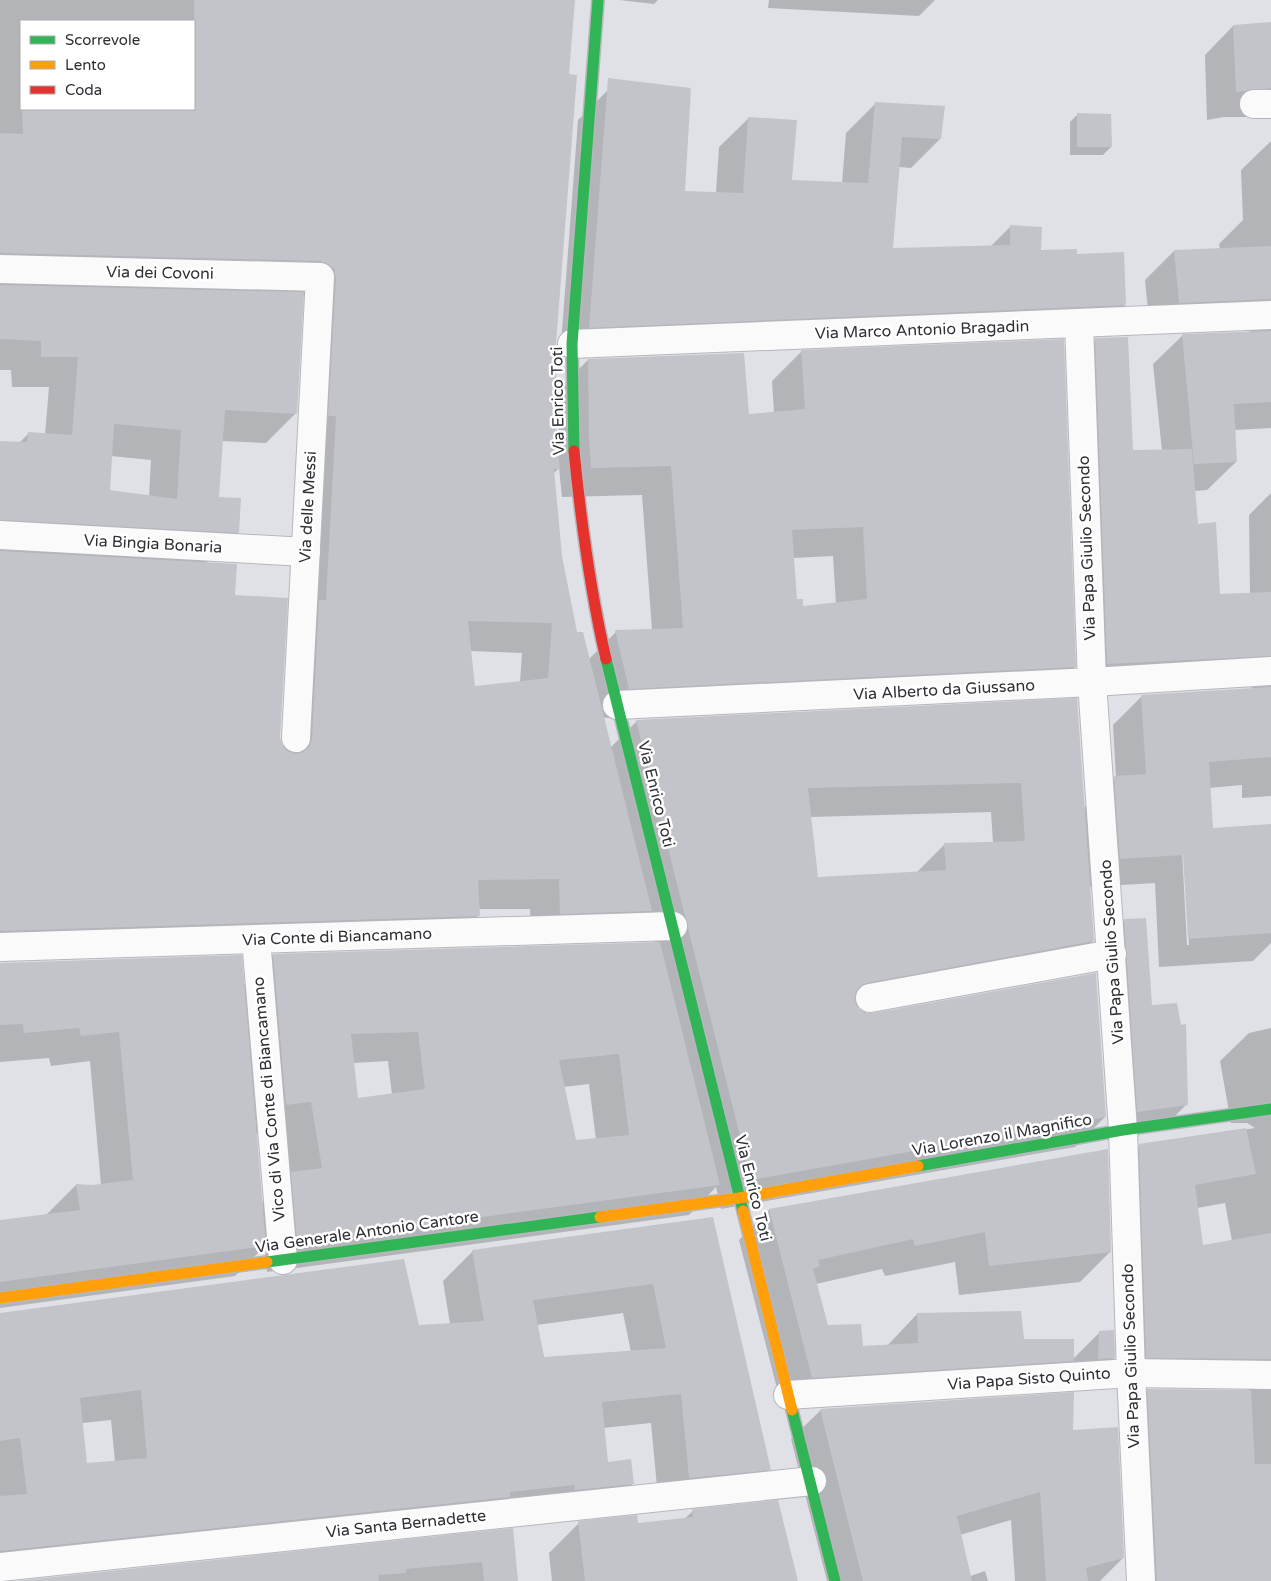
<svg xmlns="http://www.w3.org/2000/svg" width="1271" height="1581" font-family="'Varela Round',sans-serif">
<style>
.shadow{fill:#0003;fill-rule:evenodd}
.building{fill:#c3c4c9;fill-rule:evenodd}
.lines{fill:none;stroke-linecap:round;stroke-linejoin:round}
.street-casing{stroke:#b6b7bc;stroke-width:30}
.fast-casing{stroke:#b6b7bc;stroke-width:14}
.slow-casing{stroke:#b6b7bc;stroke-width:14}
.jam-casing{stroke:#b6b7bc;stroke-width:14}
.street{stroke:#fafafb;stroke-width:28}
.fast{stroke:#30b455;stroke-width:11}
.slow{stroke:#ff9f0a;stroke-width:11}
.jam{stroke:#e5322d;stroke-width:11}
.labels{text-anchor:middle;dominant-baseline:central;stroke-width:5;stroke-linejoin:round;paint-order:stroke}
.street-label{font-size:16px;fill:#2e2f34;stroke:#fff}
</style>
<rect width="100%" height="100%" fill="#e0e1e7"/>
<g class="shadow">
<path d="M 0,0 L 572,0 L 555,343 L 557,450 L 559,450 L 558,390 L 588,360 L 748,416 L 774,413 L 772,381 L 802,351 L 1075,667 L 1045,696 L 603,718 L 610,748 L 637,721 L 1076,700 L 1084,808 L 1116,777 L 1113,725 L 1142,696 L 1253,689 L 1249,685 L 1079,692 L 1067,368 L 1096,339 L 1132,452 L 1162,451 L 1153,364 L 1182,336 L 1253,333 L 1241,328 L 1150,331 L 1145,280 L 1174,251 L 1220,250 L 1219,244 L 1243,220 L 1241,170 L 1271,141 L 1271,428 L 1234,430 L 1236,462 L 1207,490 L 1194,491 L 1197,525 L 1219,595 L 1250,594 L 1249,515 L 1271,493 L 1271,796 L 1242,798 L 1242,785 L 1209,788 L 1212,829 L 1271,825 L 1271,943 L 1253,961 L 1159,967 L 1155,883 L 1089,887 L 1093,941 L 1063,971 L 856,1008 L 1105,1117 L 1075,1147 L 721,1209 L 716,1187 L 689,1215 L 267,1272 L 265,1246 L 235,1276 L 0,1308 L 0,1221 L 46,1215 L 76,1185 L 101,1185 L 90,1061 L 51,1066 L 49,1058 L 0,1062 L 0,964 L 243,986 L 273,955 L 655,943 L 648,913 L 531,943 L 530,909 L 478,909 L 478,916 L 448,946 L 0,960 L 0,442 L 19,443 L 28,434 L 45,435 L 49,387 L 12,387 L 11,370 L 0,370 ZM 21,21 L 194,21 L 194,109 L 21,109 ZM 303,295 L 306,309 L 283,748 L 233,596 L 206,563 L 238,532 L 218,498 L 221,441 L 266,443 L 296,413 ZM 111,456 L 151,460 L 149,497 L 108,492 ZM 559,468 L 562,497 L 642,495 L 652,630 L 616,632 L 589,659 L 576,634 L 561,556 L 553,474 ZM 833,556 L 836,604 L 802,607 L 796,600 L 793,558 ZM 470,651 L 522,653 L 520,682 L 474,687 ZM 991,812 L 993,843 L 945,844 L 916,873 L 817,879 L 810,817 ZM 1182,850 L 1184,850 L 1189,945 L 1187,945 ZM 388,1061 L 392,1095 L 357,1100 L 353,1063 ZM 589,1084 L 596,1140 L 575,1142 L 563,1087 ZM 281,1131 L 288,1177 L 261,1204 L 256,1134 Z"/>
<path d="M 619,0 L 658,0 L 654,4 Z"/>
<path d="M 769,0 L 935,0 L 919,16 L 768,8 Z"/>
<path d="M 1271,23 L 1271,117 L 1224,117 L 1207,120 L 1205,55 L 1233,26 Z"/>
<path d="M 607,91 L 684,192 L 716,193 L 719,147 L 749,118 L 791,181 L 842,183 L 846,133 L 876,103 L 940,139 L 911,168 L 899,167 L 892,250 L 990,247 L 1011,226 L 1040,251 L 1076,255 L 1125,305 L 1095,334 L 560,357 L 578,120 Z"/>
<path d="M 1078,114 L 1111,147 L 1103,155 L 1070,155 L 1070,122 Z"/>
<path d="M 1125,920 L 1151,1006 L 1187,1104 L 1163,1128 L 1114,1135 L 1101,944 Z"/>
<path d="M 1271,1028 L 1271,1581 L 1127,1581 L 1119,1419 L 1148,1390 L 1252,1391 L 1242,1388 L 1118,1386 L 1111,1174 L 1140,1145 L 1255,1128 L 1247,1123 L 1231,1123 L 1220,1061 L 1249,1033 ZM 1225,1203 L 1232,1241 L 1202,1247 L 1197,1208 Z"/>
<path d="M 1107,1150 L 1110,1252 L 1080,1282 L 959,1295 L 955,1262 L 885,1276 L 882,1269 L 816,1284 L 827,1326 L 862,1347 L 887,1346 L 917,1314 L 1023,1340 L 1073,1359 L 1099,1333 L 1114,1358 L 1083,1388 L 782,1408 L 739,1240 L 769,1210 Z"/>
<path d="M 712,1219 L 770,1469 L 739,1499 L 659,1508 L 651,1423 L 603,1428 L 607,1463 L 632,1484 L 602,1514 L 0,1578 L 0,1314 L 418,1326 L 450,1324 L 443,1281 L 473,1251 ZM 623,1313 L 631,1352 L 544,1358 L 537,1325 ZM 111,1420 L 115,1462 L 86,1464 L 82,1423 Z"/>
<path d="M 821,1410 L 1072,1431 L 1123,1558 L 1100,1581 L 1015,1581 L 1011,1520 L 960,1535 L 970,1576 L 985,1571 L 988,1581 L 827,1581 L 791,1439 Z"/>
<path d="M 693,1511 L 797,1581 L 552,1581 L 549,1553 L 579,1523 L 637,1525 L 684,1519 Z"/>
<path d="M 512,1530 L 517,1581 L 28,1581 Z"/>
</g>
<g class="building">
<path d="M 194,0 L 575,0 L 569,74 L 577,75 L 556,343 L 557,439 L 560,469 L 554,469 L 562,556 L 577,632 L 583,632 L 652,911 L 560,914 L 559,879 L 478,880 L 480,916 L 0,931 L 0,551 L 237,564 L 235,595 L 288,598 L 280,738 L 282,745 L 287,751 L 296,754 L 303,752 L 309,747 L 312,739 L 319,600 L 326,600 L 336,416 L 328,416 L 336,278 L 334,269 L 328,264 L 320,261 L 0,253 L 0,133 L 23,134 L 22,109 L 194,109 ZM 468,621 L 552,623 L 548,678 L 475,686 Z"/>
<path d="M 1271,22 L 1271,88 L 1236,92 L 1233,25 Z"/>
<path d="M 608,78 L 691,88 L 685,191 L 743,193 L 748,117 L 797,120 L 792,180 L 868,183 L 875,102 L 945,106 L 941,139 L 902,137 L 893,248 L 1010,245 L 1010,225 L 1042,227 L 1041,250 L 1077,249 L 1077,254 L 1124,252 L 1126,305 L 589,328 Z"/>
<path d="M 1077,113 L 1111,114 L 1112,147 L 1077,147 Z"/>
<path d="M 1271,246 L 1271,299 L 1179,303 L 1174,250 Z"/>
<path d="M 0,285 L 304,292 L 297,414 L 225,410 L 219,497 L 241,498 L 239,533 L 0,520 L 0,441 L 27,442 L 28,432 L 72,435 L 78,357 L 41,357 L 41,341 L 0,339 ZM 114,424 L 181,430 L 177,499 L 110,490 Z"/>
<path d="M 1271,331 L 1271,402 L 1234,404 L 1237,462 L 1194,464 L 1182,334 Z"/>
<path d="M 1128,337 L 1133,450 L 1192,449 L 1198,524 L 1216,522 L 1220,594 L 1271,592 L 1271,656 L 1107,664 L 1095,338 Z"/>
<path d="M 1064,339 L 1076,667 L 629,689 L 615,630 L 683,628 L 671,466 L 591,468 L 589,438 L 588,359 L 744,353 L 749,414 L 805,409 L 801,350 ZM 863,527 L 867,599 L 803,606 L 803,599 L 797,599 L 792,530 Z"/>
<path d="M 1271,687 L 1271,757 L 1209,762 L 1213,828 L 1271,824 L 1271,933 L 1188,939 L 1183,855 L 1120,859 L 1114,776 L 1146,774 L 1141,695 Z"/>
<path d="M 1077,698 L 1094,941 L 867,983 L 860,986 L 856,992 L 855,1000 L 858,1008 L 865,1013 L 873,1013 L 1096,973 L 1106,1117 L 751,1180 L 636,720 ZM 1021,783 L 1025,841 L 944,843 L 946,870 L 818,877 L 808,788 Z"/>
<path d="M 1146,918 L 1152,1005 L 1177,1003 L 1181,1025 L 1186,1024 L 1188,1105 L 1137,1112 L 1124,919 Z"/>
<path d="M 660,942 L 720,1185 L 297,1242 L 291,1172 L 322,1168 L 311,1102 L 286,1105 L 273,954 ZM 418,1032 L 425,1089 L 358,1098 L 351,1034 ZM 619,1054 L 629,1135 L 576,1140 L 559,1060 Z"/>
<path d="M 242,955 L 266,1246 L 0,1282 L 0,1220 L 80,1210 L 76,1184 L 92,1185 L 133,1180 L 119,1032 L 81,1036 L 79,1028 L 24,1033 L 23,1024 L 0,1025 L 0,963 Z"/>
<path d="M 1246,1128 L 1256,1174 L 1195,1185 L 1203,1245 L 1271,1233 L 1271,1359 L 1146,1358 L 1139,1144 Z"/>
<path d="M 1108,1149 L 1111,1252 L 989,1266 L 985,1232 L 915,1246 L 913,1239 L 818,1260 L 820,1266 L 813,1269 L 828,1325 L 861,1324 L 863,1346 L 918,1343 L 917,1313 L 1021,1311 L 1024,1339 L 1074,1339 L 1074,1361 L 812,1378 L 769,1209 Z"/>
<path d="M 713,1217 L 771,1470 L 689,1478 L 681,1394 L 602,1402 L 608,1462 L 631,1459 L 634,1484 L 575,1490 L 574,1485 L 510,1492 L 510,1497 L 0,1551 L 0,1496 L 27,1494 L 20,1438 L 0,1441 L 0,1313 L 404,1259 L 419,1325 L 484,1321 L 472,1250 ZM 653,1284 L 666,1348 L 544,1357 L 533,1300 ZM 141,1390 L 147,1458 L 87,1463 L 80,1398 Z"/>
<path d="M 1114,1330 L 1115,1358 L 1098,1359 L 1099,1331 Z"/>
<path d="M 1147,1389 L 1251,1390 L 1255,1464 L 1271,1464 L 1271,1581 L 1157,1581 Z"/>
<path d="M 1074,1392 L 1073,1430 L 1118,1427 L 1124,1558 L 1086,1568 L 1088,1581 L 1046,1581 L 1040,1492 L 957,1516 L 972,1581 L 863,1581 L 820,1409 Z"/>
<path d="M 778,1500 L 798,1581 L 585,1581 L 578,1521 L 637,1515 L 638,1523 L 693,1517 L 692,1509 Z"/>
<path d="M 513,1528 L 518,1581 L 484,1581 L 482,1562 L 406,1569 L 406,1573 L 378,1575 L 379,1581 L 16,1581 Z"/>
</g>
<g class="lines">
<defs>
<g id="street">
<path d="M 1254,104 L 1271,104"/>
<path d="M 0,269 L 320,277 L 296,738"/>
<path d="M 1079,323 L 1092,682 L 1123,1130 L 1131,1373 L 1141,1581"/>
<path d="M 572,344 L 1271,315"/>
<path d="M 0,535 L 306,552"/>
<path d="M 617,705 L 1092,682 L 1271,671"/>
<path d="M 256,939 L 283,1260"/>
<path d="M 0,947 L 673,926"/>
<path d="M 870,998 L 1112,954"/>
<path d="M 788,1395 L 1131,1373 L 1271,1375"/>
<path d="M 0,1567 L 812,1481"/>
</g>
<g id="fast">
<path d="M 574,451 L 572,344 L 598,0"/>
<path d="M 606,659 L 743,1211"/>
<path d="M 918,1166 L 1123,1130 L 1271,1109"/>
<path d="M 267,1262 L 600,1217"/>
<path d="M 792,1410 L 835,1581"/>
</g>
<g id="slow">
<path d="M 743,1211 L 792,1410"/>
<path d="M 600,1217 L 739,1198 L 918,1166"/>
<path d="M 0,1298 L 267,1262"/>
</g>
<path id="jam" d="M 574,451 C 581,522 590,590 606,659"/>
</defs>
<use href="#street" class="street-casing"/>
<use href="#fast" class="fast-casing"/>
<use href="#slow" class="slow-casing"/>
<use href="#jam" class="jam-casing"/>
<use href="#street" class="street"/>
<use href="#fast" class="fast"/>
<use href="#slow" class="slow"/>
<use href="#jam" class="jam"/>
</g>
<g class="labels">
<g class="street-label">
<text transform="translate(160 273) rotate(1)">Via dei Covoni</text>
<text transform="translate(922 330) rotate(-2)">Via Marco Antonio Bragadin</text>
<text transform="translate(558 401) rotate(-91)">Via Enrico Toti</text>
<text transform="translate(308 507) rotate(-87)">Via delle Messi</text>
<text transform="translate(153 544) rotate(3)">Via Bingia Bonaria</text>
<text transform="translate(1087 548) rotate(-92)">Via Papa Giulio Secondo</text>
<text transform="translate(944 690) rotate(-3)">Via Alberto da Giussano</text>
<text transform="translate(656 794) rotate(76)">Via Enrico Toti</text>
<text transform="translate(337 937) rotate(-2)">Via Conte di Biancamano</text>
<text transform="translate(1112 952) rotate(-94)">Via Papa Giulio Secondo</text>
<text transform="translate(269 1099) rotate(-95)">Vico di Via Conte di Biancamano</text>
<text transform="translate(1002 1135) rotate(-10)">Via Lorenzo il Magnifico</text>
<text transform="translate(753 1188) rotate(76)">Via Enrico Toti</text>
<text transform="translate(367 1232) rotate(-8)">Via Generale Antonio Cantore</text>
<text transform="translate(1131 1356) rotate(-92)">Via Papa Giulio Secondo</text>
<text transform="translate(1029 1379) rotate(-4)">Via Papa Sisto Quinto</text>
<text transform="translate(406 1524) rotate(-6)">Via Santa Bernadette</text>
</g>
</g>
<rect x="20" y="20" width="175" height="90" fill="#ffffff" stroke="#abacae"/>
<rect x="30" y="36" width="25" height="8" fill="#30b455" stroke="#abacae"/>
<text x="65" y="45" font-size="15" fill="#2e2f34">Scorrevole</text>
<rect x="30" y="61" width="25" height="8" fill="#ff9f0a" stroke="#abacae"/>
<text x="65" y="70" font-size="15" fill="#2e2f34">Lento</text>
<rect x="30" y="86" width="25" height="8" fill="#e5322d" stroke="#abacae"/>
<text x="65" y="95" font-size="15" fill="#2e2f34">Coda</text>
</svg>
